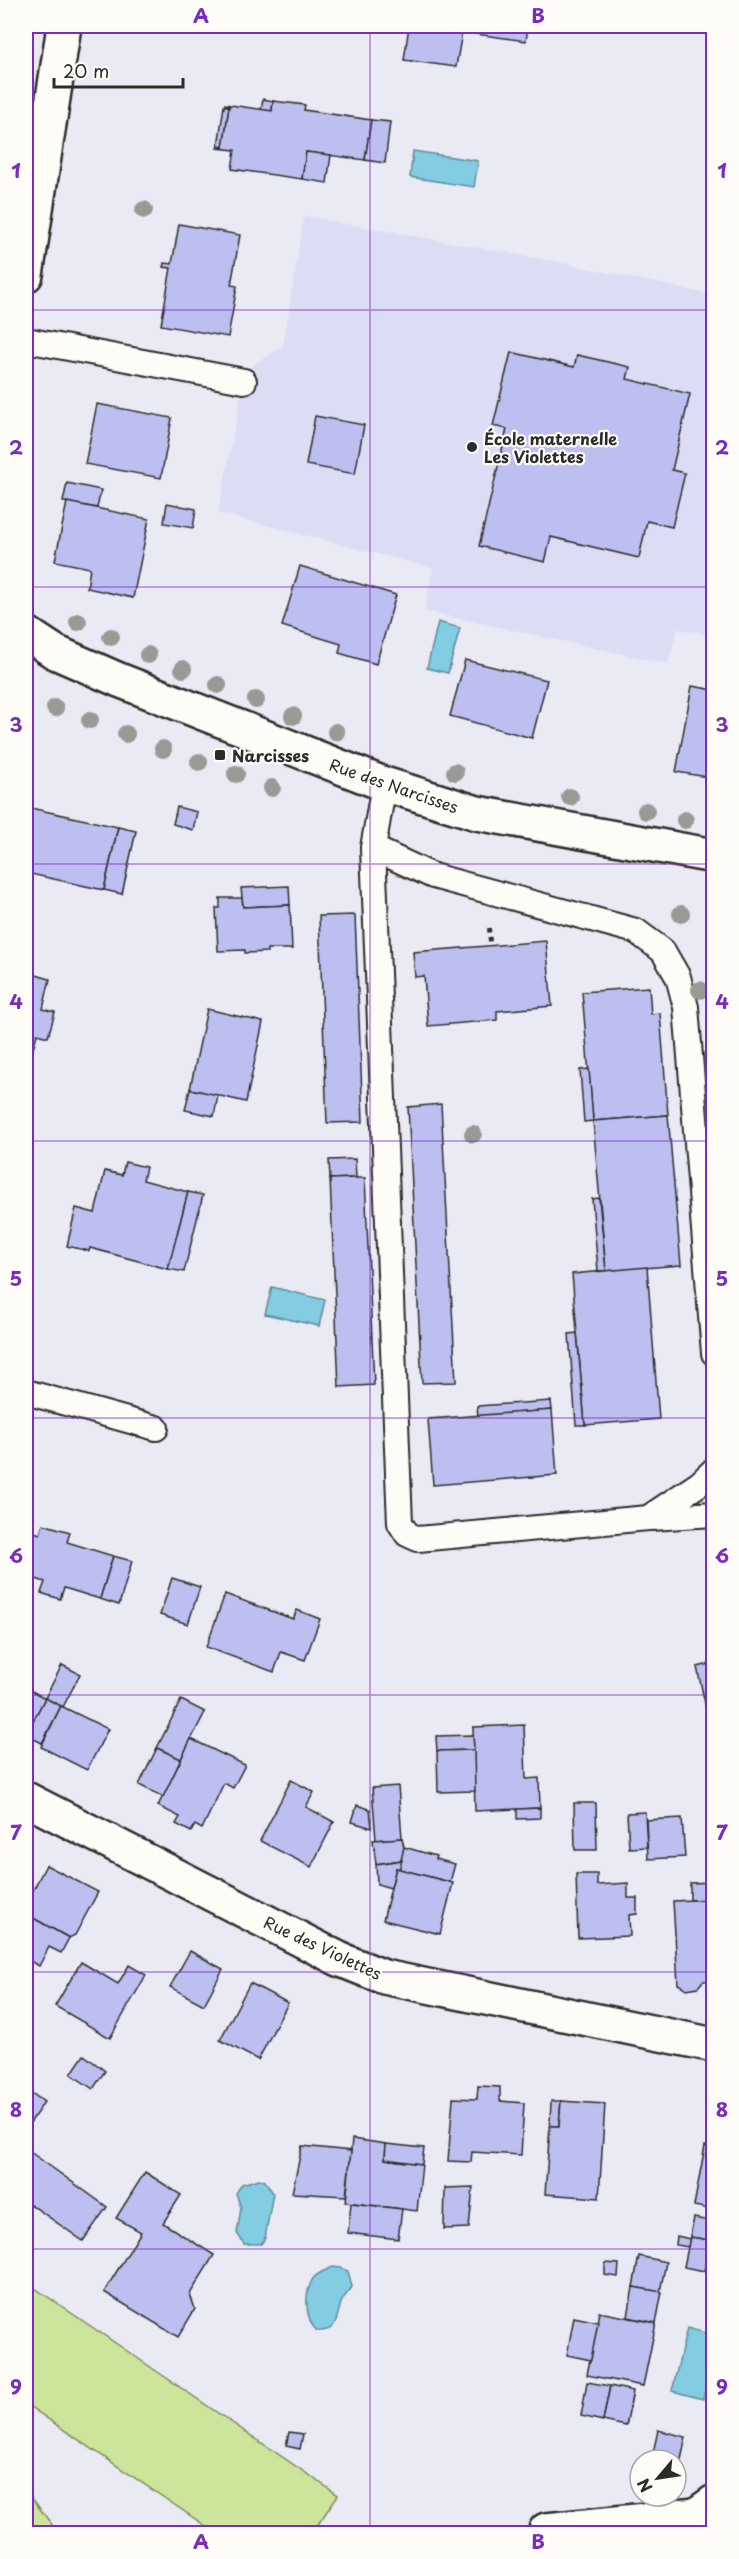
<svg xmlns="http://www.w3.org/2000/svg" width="739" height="2559" font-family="'Playpen Sans',sans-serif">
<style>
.built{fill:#dcddf4}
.green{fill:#cde59a;stroke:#7c8862;stroke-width:1.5}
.water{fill:#82cde2;stroke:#5f8c99;stroke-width:1.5}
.building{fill:#bdbff1;stroke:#2b2b2b;stroke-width:1.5}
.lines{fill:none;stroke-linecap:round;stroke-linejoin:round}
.lane-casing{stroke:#2b2b2b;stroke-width:28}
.street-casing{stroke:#2b2b2b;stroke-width:38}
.path{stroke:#2b2b2b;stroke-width:4;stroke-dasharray:4.5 4.5;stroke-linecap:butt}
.lane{stroke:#fdfcf7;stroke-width:24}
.street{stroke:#fdfcf7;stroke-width:33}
.tree{fill:#989b95}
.grid{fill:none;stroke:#7b2cbf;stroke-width:1.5;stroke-opacity:0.55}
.poi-dot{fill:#2b2b2b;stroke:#fdfcf7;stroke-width:2}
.labels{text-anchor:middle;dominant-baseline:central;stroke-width:4.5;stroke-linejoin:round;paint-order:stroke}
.poi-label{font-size:16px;font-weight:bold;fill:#2b2b2b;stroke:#fdfcf7;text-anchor:start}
.street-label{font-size:16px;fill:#2b2b2b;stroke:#fdfcf7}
.neatline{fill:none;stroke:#7b2cbf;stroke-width:2}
.grid-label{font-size:20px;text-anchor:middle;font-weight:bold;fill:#7b2cbf}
</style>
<rect width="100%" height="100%" fill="#eaeaf5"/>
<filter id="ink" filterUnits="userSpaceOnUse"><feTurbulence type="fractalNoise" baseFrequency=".0167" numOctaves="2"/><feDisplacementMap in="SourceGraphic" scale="12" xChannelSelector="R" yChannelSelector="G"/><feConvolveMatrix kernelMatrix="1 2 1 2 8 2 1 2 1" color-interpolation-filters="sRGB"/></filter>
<g filter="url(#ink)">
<path class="built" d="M 304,216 L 558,262 L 713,295 L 713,635 L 678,629 L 668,664 L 424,611 L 433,568 L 218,513 L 246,370 L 283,346 Z"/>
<g class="green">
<path d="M 26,2282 L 338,2495 L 312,2533 L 216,2533 L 26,2404 Z"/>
<path d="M 26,2490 L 58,2533 L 26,2533 Z"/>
</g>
<g class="water">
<path d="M 413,151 L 478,161 L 474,187 L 410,177 Z"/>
<path d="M 438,622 L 460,628 L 448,673 L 427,668 Z"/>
<path d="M 272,1287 L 325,1300 L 319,1326 L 265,1314 Z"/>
<path d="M 259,2179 L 265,2181 L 273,2193 L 265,2238 L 261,2244 L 244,2244 L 237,2233 L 241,2208 L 236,2193 L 242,2184 Z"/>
<path d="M 333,2267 L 340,2268 L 348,2271 L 352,2287 C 349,2292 343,2297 341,2303 C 336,2318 338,2332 317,2331 C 305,2319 304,2295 312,2280 C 316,2273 326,2270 333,2267 Z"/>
<path d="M 687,2328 L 713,2335 L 713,2355 L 703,2399 L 672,2391 Z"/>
</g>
<g class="building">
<path d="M 409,26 L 528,26 L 526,41 L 462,32 L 456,67 L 404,60 Z"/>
<path d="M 263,99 L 273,101 L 272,111 L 261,110 Z"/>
<path d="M 273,101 L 305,105 L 304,110 L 371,120 L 365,160 L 306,152 L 302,179 L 232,169 L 235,150 L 217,148 L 218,146 L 223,147 L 229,106 L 224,104 L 272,111 Z"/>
<path d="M 224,106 L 229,106 L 223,147 L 218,146 Z"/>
<path d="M 371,120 L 390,122 L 385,163 L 365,160 Z"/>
<path d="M 306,152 L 331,155 L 327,183 L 302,179 Z"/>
<path d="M 179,224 L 240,235 L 231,285 L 237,286 L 228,337 L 161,325 L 171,268 L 163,267 L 164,263 L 172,264 Z"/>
<path d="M 511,352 L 574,367 L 577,355 L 630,367 L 627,379 L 690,394 L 672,470 L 685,473 L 672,527 L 647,521 L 639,558 L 551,537 L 545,562 L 479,546 L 507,429 L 493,426 Z"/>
<path d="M 97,404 L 172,418 L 161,478 L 85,464 Z"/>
<path d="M 315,416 L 364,425 L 355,474 L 306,465 Z"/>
<path d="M 67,483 L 101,490 L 97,508 L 63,502 Z"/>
<path d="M 67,502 L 149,519 L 133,598 L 87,588 L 90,568 L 55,561 Z"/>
<path d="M 167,503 L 196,509 L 193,528 L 164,523 Z"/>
<path d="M 300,566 L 396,595 L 376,664 L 339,653 L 341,644 L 282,626 Z"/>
<path d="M 465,660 L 547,680 L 532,738 L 450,716 Z"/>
<path d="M 692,686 L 714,690 L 714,778 L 676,772 Z"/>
<path d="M 26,807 L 118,827 L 104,890 L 26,873 Z"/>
<path d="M 177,807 L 197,812 L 193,830 L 173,824 Z"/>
<path d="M 118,827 L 136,831 L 122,894 L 104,890 Z"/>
<path d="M 289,886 L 290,905 L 243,907 L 241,888 Z"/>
<path d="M 220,898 L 242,898 L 243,907 L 290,905 L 292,949 L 267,949 L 267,952 L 245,953 L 245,950 L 218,951 L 216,908 L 220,908 Z"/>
<path d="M 355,915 L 363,1122 L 327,1123 L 319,916 Z"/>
<path d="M 546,941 L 552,1006 L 497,1011 L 497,1020 L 428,1026 L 424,976 L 415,977 L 413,952 Z"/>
<path d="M 26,972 L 50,979 L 43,1009 L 55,1012 L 48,1037 L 37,1034 L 30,1060 L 26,1059 Z"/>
<path d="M 649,987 L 651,1014 L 660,1013 L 668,1115 L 593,1121 L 582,992 Z"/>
<path d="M 207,1009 L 263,1022 L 246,1102 L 190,1089 Z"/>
<path d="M 589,1069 L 593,1121 L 584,1122 L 580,1070 Z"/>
<path d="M 190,1089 L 218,1095 L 214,1116 L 185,1110 Z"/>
<path d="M 441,1104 L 456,1382 L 422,1383 L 408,1107 Z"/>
<path d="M 668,1115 L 681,1265 L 606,1271 L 593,1121 Z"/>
<path d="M 355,1159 L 356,1178 L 330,1179 L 329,1160 Z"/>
<path d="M 125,1162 L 146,1167 L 143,1180 L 188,1192 L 168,1269 L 90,1248 L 89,1251 L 67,1246 L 76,1208 L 95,1213 L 105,1171 L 122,1175 Z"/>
<path d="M 356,1178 L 365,1178 L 374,1385 L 339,1387 L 330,1179 Z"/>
<path d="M 188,1192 L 203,1195 L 184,1272 L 168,1269 Z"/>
<path d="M 599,1198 L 606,1271 L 598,1271 L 592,1199 Z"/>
<path d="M 647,1267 L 659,1419 L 585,1425 L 572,1274 Z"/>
<path d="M 577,1333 L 585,1425 L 576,1425 L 569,1334 Z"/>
<path d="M 551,1401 L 552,1410 L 478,1416 L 477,1406 Z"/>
<path d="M 552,1410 L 557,1475 L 433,1485 L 428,1419 Z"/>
<path d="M 26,1412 L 33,1415 L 26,1441 Z"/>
<path d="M 43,1524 L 70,1532 L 67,1542 L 113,1556 L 100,1599 L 64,1588 L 60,1599 L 41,1593 L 45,1582 L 27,1576 L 33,1557 L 26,1555 L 26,1529 L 40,1534 Z"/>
<path d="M 26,1555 L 33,1557 L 30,1567 L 26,1565 Z"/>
<path d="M 113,1556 L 132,1561 L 119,1605 L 100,1599 Z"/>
<path d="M 172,1578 L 200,1587 L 188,1624 L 160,1615 Z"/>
<path d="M 225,1594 L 293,1619 L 297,1610 L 320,1619 L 305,1660 L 281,1652 L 274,1672 L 206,1647 Z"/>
<path d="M 714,1663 L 714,1730 L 711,1731 L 697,1667 Z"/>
<path d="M 62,1665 L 80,1674 L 63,1707 L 45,1698 Z"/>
<path d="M 26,1688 L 45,1698 L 26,1735 Z"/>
<path d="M 45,1698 L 61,1706 L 42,1743 L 26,1735 Z"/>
<path d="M 181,1700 L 205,1712 L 181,1759 L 157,1748 Z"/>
<path d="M 61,1706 L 108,1729 L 87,1770 L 41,1747 Z"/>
<path d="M 524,1725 L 526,1779 L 539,1778 L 540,1808 L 475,1811 L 473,1727 Z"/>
<path d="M 473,1735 L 474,1750 L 437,1751 L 436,1736 Z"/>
<path d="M 191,1739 L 245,1765 L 233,1788 L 224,1783 L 202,1829 L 195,1825 L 191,1832 L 176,1824 L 180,1817 L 158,1806 Z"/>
<path d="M 157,1748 L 181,1759 L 163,1797 L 139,1785 Z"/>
<path d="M 474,1750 L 475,1791 L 438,1792 L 437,1751 Z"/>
<path d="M 291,1780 L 314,1792 L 306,1807 L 334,1822 L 311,1867 L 260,1841 Z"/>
<path d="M 398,1786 L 402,1838 L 376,1840 L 372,1788 Z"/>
<path d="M 574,1803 L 596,1803 L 597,1850 L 575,1850 Z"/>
<path d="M 357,1805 L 370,1809 L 372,1828 L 352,1822 Z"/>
<path d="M 540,1808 L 540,1818 L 517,1819 L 517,1809 Z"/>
<path d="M 645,1812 L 647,1847 L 629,1848 L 627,1813 Z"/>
<path d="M 682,1818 L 685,1857 L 648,1859 L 646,1820 Z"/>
<path d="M 402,1838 L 404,1847 L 402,1860 L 376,1864 L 373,1840 Z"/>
<path d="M 404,1847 L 436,1856 L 435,1859 L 455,1864 L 450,1882 L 399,1869 Z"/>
<path d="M 402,1860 L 399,1869 L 396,1868 L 391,1888 L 377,1884 L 376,1864 Z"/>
<path d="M 46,1865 L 98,1892 L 75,1935 L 69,1938 L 26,1914 L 26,1904 Z"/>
<path d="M 396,1868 L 453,1883 L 440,1934 L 383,1920 Z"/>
<path d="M 576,1874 L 597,1874 L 597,1885 L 628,1883 L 628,1898 L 637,1898 L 637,1914 L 629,1915 L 630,1936 L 578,1938 Z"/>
<path d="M 713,1882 L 714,1899 L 690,1900 L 690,1883 Z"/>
<path d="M 27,1886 L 33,1890 L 26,1904 L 26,1890 Z"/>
<path d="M 714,1899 L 714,1980 L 703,1981 L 698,1987 L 687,1989 L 678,1984 L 673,1901 Z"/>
<path d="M 26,1914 L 69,1938 L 61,1953 L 49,1947 L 39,1966 L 26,1959 Z"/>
<path d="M 190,1951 L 223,1969 L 204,2005 L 170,1987 Z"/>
<path d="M 81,1962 L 118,1984 L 129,1965 L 146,1975 L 110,2038 L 55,2006 Z"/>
<path d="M 250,1983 L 288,2003 L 258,2060 L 220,2040 Z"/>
<path d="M 84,2055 L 105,2071 L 93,2089 L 71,2074 Z"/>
<path d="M 478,2086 L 500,2087 L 500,2101 L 524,2103 L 521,2155 L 472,2152 L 471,2162 L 448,2161 L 453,2098 L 477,2099 Z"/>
<path d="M 26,2089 L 44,2102 L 26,2129 Z"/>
<path d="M 551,2101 L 561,2101 L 559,2126 L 550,2126 Z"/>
<path d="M 561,2101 L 605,2104 L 599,2198 L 545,2194 L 550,2126 L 559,2126 Z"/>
<path d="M 352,2139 L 386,2144 L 385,2159 L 422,2164 L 417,2211 L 346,2202 Z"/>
<path d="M 386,2144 L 424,2148 L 422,2164 L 385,2159 Z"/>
<path d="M 302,2146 L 351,2151 L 346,2196 L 292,2193 Z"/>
<path d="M 705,2146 L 714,2148 L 714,2210 L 694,2206 Z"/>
<path d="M 26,2149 L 107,2207 L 83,2241 L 26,2201 Z"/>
<path d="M 145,2172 L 181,2195 L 163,2223 L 214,2255 L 190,2294 L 195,2309 L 178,2337 L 104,2292 L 141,2232 L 116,2218 Z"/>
<path d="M 473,2187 L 469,2228 L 444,2229 L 445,2188 Z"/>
<path d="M 351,2203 L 402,2209 L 398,2239 L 348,2233 Z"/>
<path d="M 694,2218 L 714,2222 L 714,2241 L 690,2237 Z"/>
<path d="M 677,2236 L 690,2239 L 688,2247 L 676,2245 Z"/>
<path d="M 690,2237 L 710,2240 L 704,2271 L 684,2267 Z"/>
<path d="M 639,2256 L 666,2262 L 660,2292 L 633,2287 Z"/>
<path d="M 605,2263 L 619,2264 L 618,2277 L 605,2275 Z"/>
<path d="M 633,2287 L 662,2292 L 656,2323 L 628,2317 Z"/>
<path d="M 599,2312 L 656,2323 L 643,2386 L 587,2375 Z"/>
<path d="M 574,2317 L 598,2322 L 591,2360 L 567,2355 Z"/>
<path d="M 587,2382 L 610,2386 L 603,2421 L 581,2416 Z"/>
<path d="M 610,2386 L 633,2391 L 626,2426 L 603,2421 Z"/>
<path d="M 658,2430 L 686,2437 L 680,2464 L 676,2463 L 676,2460 L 652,2458 Z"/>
<path d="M 289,2432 L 303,2434 L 300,2449 L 286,2446 Z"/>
</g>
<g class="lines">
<defs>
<g id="lane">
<path d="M 26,340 L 244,381"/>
<path d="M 384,784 L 373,848 L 400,1523 L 407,1534 L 418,1539 L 648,1518 L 699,1484 L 714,1470"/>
<path d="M 373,848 L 433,876 L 636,931 L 663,951 L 678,977 L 686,1007 L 714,1353"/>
<path d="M 26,1392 L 156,1428"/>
<path d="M 651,1518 L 714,1514"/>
</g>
<g id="street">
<path d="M 26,275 L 64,26"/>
<path d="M 26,633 L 55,652 L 119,680 L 384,784 L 477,813 L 714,856"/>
<path d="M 26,1799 L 339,1959 L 384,1977 L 714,2045"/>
<path d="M 546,2530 L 696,2515 L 714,2502"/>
</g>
</defs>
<use href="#lane" class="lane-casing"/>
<use href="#street" class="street-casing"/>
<path class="path" d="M 489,928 L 490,942"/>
<use href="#lane" class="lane"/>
<use href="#street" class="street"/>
</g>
<g class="tree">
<circle cx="144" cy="210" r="9"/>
<circle cx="78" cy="622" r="9"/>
<circle cx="111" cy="637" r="9"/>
<circle cx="148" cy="655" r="9"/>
<circle cx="183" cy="669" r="9"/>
<circle cx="218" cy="685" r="9"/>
<circle cx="256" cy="700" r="9"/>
<circle cx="55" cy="708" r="9"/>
<circle cx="293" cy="716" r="9"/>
<circle cx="90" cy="720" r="9"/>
<circle cx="336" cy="732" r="9"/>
<circle cx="126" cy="734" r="9"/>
<circle cx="163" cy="749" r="9"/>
<circle cx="199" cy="762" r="9"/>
<circle cx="455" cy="772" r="9"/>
<circle cx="236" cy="774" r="9"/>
<circle cx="272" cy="788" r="9"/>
<circle cx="570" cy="797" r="9"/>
<circle cx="646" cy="811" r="9"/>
<circle cx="685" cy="820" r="9"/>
<circle cx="681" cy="914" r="9"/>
<circle cx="700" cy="990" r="9"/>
<circle cx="473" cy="1134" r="9"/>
</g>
</g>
<path class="grid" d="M 370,26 L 370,2534M 26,310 L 714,310M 26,587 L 714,587M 26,864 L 714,864M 26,1141 L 714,1141M 26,1418 L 714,1418M 26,1695 L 714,1695M 26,1972 L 714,1972M 26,2249 L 714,2249"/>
<g class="poi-dot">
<circle cx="472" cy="447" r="6"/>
<rect x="214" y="749" width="12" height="12" rx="3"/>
</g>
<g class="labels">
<g class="poi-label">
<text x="484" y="438">École maternelle<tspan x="484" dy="18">Les Violettes</tspan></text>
<text x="232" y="755">Narcisses</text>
</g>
<g class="street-label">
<text transform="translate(394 785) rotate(19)">Rue des Narcisses</text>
<text transform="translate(323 1947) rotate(25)">Rue des Violettes</text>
</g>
</g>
<rect width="739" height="2559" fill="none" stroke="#fdfcf7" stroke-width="66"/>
<g transform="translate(658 2478) rotate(241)"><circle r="28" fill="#fdfcf7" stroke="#a9a8a5" stroke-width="1.5"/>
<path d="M0-4.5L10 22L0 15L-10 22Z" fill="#2b2b2b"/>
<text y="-9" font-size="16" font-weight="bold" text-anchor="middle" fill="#2b2b2b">N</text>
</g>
<path d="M54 78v9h129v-9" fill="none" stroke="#2b2b2b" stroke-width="3"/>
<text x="63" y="78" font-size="18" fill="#2b2b2b" stroke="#fdfcf7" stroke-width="4.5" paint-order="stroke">20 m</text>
<rect x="33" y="33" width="673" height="2493" class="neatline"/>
<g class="grid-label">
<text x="201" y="23">A</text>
<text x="538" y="23">B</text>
<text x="16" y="178">1</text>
<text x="722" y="178">1</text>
<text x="16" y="455">2</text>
<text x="722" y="455">2</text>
<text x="16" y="732">3</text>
<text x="722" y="732">3</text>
<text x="16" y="1009">4</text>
<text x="722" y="1009">4</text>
<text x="16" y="1286">5</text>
<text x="722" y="1286">5</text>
<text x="16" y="1563">6</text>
<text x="722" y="1563">6</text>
<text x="16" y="1840">7</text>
<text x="722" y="1840">7</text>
<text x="16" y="2117">8</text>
<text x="722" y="2117">8</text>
<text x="16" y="2394">9</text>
<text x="722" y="2394">9</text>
<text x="201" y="2549">A</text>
<text x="538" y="2549">B</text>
</g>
</svg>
